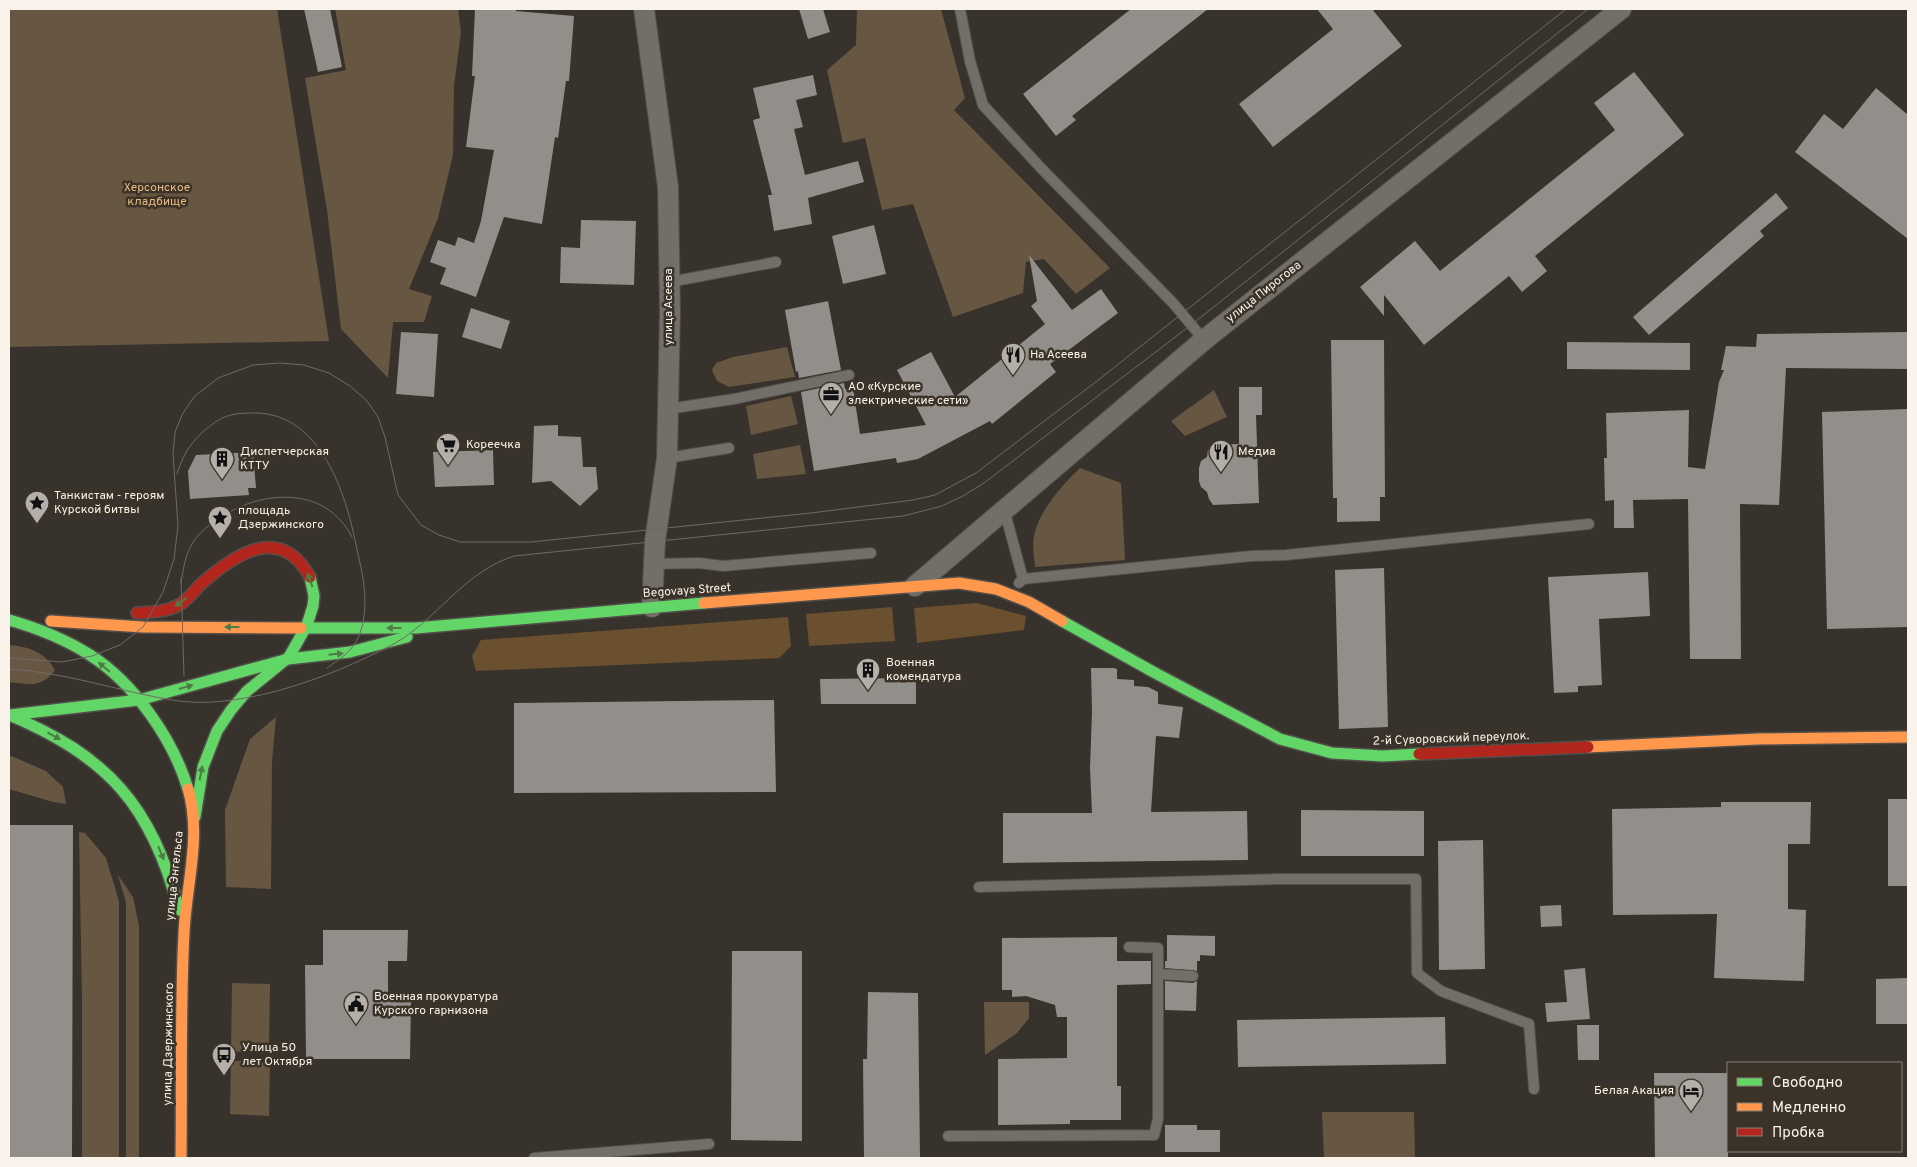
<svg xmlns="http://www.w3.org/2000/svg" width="1917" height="1167" font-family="Overpass,sans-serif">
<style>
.green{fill:#675642}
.forest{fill:#6a502f}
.building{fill:#928e89}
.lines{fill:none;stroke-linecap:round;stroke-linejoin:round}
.lane-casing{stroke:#524e49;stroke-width:12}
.street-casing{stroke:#524e49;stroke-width:22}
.fast-casing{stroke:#524e49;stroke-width:14}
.slow-casing{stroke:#524e49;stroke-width:14}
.jam-casing{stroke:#524e49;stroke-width:14}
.lane{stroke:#726e68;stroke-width:10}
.street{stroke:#726e68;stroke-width:20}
.fast{stroke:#63d668;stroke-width:11}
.slow{stroke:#ff974d;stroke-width:11}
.jam{stroke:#b3261e;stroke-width:11}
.tram{stroke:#6e6a67;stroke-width:1}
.oneway{fill:#4d7c45}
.labels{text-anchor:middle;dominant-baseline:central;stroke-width:5;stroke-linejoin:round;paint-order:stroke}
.park-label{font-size:12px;fill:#ebbb7e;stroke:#3b3328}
.street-label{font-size:12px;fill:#f9f3ec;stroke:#3b3328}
.poi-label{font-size:12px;fill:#f9f3ec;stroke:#3b3328;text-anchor:start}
</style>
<rect width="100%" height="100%" fill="#37322c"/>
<g class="green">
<path d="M 9,9 L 277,9 L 329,341 L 9,347 Z"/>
<path d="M 335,9 L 458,9 L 461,32 L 454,86 L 453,155 L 438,218 L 409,289 L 432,296 L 424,322 L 393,322 L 388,378 L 341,329 L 327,210 L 305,78 L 346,70 Z"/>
<path d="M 857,9 L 941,9 L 965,98 L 954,110 L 1110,268 L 1076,294 L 1044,259 L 1026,262 L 1023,293 L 953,317 L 913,204 L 882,210 L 865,138 L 843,143 L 827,70 L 856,45 Z"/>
<path d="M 787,347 L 795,377 L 729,387 L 717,381 L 712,370 L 716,363 L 733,357 Z"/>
<path d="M 1214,390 L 1227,417 L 1185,436 L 1171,421 Z"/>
<path d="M 791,396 L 798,424 L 751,435 L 746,406 Z"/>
<path d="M 800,445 L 806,474 L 757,479 L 753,454 Z"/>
<path d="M 1080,468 L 1121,483 L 1125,560 L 1035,567 C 1034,556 1032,546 1034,535 C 1040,510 1062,485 1080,468 Z"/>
<path d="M 9,645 C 28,646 46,653 55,670 C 41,689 29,684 9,682 Z"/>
<path d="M 276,717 L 272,762 L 271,889 L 226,887 L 225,810 L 250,739 Z"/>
<path d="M 9,755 L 46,771 L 63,787 L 66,804 L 53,802 L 9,789 Z"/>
<path d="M 79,832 L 85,833 L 106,858 L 119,901 L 119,1158 L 82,1158 L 82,1000 Z"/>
<path d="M 118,875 L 133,897 L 139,926 L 139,1158 L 126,1158 L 126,903 Z"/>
<path d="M 232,983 L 270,984 L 269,1051 L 231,1052 Z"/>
<path d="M 984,1002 L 1029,1002 L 1029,1018 L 1017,1033 L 985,1055 Z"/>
<path d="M 231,1061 L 270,1061 L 269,1116 L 230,1114 Z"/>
<path d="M 1322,1112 L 1414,1112 L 1415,1158 L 1324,1158 Z"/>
</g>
<g class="forest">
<path d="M 977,603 L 1026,616 L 1024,630 L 917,643 L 914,608 Z"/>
<path d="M 892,607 L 895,641 L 809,646 L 806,614 Z"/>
<path d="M 788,617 L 791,646 L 779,658 L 476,671 L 472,656 L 481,640 Z"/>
</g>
<g class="building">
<path d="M 304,9 L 330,9 L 342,67 L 318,72 Z"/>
<path d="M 475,9 L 516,9 L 516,11 L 574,16 L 569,81 L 566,81 L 558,138 L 555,137 L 542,224 L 504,217 L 476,297 L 440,284 L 446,268 L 430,262 L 438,240 L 455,246 L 458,237 L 474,243 L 481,221 L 494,150 L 466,147 L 475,76 L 472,76 Z"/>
<path d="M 799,9 L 823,9 L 830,32 L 808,39 Z"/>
<path d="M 1131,9 L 1208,9 L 1072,116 L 1076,120 L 1056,136 L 1023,94 Z"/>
<path d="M 1317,9 L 1372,9 L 1402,46 L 1273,147 L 1239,104 L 1333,29 Z"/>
<path d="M 1634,72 L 1684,135 L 1535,256 L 1547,271 L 1522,292 L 1509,276 L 1424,345 L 1384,295 L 1384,316 L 1360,287 L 1415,241 L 1440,271 L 1615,130 L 1594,103 Z"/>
<path d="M 813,75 L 817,95 L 796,100 L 803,127 L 794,129 L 805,175 L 858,161 L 864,182 L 808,198 L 812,224 L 774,231 L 768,195 L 772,195 L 753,120 L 760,118 L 753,88 Z"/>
<path d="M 1876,88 L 1908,115 L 1908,239 L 1795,152 L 1824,114 L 1843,129 Z"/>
<path d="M 1776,193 L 1788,208 L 1760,231 L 1764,236 L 1649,335 L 1633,317 Z"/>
<path d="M 581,220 L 636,221 L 634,285 L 560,283 L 561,247 L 580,248 Z"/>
<path d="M 874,225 L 886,274 L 843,284 L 832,236 Z"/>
<path d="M 1029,255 L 1072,310 L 1101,289 L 1118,313 L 1050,364 L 1056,372 L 992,424 L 990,421 L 918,459 L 897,463 L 896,458 L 814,471 L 801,392 L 844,383 L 845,389 L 853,388 L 860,434 L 926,425 L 897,370 L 931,352 L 955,397 L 1045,324 L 1031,306 L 1037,301 Z"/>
<path d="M 828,301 L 841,370 L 799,378 L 798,371 L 796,372 L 785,310 Z"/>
<path d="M 471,308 L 510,321 L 501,349 L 462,337 Z"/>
<path d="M 401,332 L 438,334 L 434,397 L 396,394 Z"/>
<path d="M 1908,332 L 1908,369 L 1786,368 L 1779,505 L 1740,504 L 1741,659 L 1690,659 L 1688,499 L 1633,500 L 1634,528 L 1614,528 L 1614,500 L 1605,501 L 1604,458 L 1607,458 L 1606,413 L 1689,410 L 1688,467 L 1705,469 L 1719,382 L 1724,370 L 1721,370 L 1726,346 L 1756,347 L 1757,334 Z"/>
<path d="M 1331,340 L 1384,340 L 1385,497 L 1380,497 L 1380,521 L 1337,522 L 1337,498 L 1333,498 Z"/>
<path d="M 1567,342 L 1690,343 L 1690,370 L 1567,369 Z"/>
<path d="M 1239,387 L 1262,387 L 1262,415 L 1256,415 L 1259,503 L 1213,505 L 1209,499 L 1207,492 L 1201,487 L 1199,481 L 1199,468 L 1201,461 L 1207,457 L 1208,450 L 1213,445 L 1239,444 Z"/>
<path d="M 1908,409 L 1908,627 L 1827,629 L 1822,412 Z"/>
<path d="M 558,425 L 558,436 L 581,437 L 583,467 L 596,467 L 598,489 L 580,506 L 551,481 L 532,483 L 534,426 Z"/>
<path d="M 493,450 L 494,485 L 435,487 L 433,452 Z"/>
<path d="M 253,452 L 256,488 L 248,488 L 249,495 L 190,499 L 188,471 L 196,455 Z"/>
<path d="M 1384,568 L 1388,727 L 1339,729 L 1335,570 Z"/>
<path d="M 1648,572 L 1650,616 L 1599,619 L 1602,685 L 1578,686 L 1578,692 L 1554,693 L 1548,577 Z"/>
<path d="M 1091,668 L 1114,668 L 1117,669 L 1117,679 L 1134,680 L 1134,686 L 1148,687 L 1158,692 L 1158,704 L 1183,707 L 1179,738 L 1156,736 L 1151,812 L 1247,811 L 1248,860 L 1003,863 L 1003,813 L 1092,813 L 1090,768 L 1092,712 Z"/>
<path d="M 916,678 L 916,704 L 821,704 L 820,679 Z"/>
<path d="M 774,700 L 776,792 L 514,793 L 514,703 Z"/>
<rect x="1888" y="799" width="20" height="87"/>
<path d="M 1721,802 L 1811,802 L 1810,844 L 1788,844 L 1788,909 L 1806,910 L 1804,981 L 1714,978 L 1717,914 L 1613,915 L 1612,809 L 1721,807 Z"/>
<path d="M 1301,810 L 1424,811 L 1424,856 L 1301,856 Z"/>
<path d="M 9,825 L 73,825 L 72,1158 L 9,1158 Z"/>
<path d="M 1483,840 L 1485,969 L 1439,970 L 1438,841 Z"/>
<path d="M 1561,905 L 1562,926 L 1541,927 L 1540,906 Z"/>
<path d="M 323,930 L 408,930 L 407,961 L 388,961 L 388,999 L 411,999 L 410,1059 L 306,1059 L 305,965 L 323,965 Z"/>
<path d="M 1167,935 L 1215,936 L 1215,956 L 1200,955 L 1200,961 L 1197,961 L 1197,971 L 1165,968 L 1165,961 L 1167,961 Z"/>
<path d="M 1117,937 L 1117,961 L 1151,961 L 1151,984 L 1117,985 L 1117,1086 L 1121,1086 L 1121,1120 L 1070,1120 L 1070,1124 L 998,1125 L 998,1059 L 1067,1058 L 1067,1017 L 1057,1017 L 1055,1005 L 1026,996 L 1012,997 L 1012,990 L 1002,990 L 1002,938 Z"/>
<path d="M 732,951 L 802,951 L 802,1141 L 731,1140 Z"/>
<path d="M 1585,968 L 1590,1019 L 1547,1022 L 1545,1003 L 1567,1002 L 1564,970 Z"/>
<path d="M 1908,978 L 1908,1024 L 1876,1024 L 1876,979 Z"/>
<path d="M 1165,981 L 1193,983 L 1197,981 L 1196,1011 L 1165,1010 Z"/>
<path d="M 868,992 L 918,993 L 920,1158 L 864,1158 L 863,1059 L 867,1059 Z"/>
<path d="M 1445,1017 L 1446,1064 L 1238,1067 L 1237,1020 Z"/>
<path d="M 1577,1025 L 1599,1025 L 1599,1060 L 1578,1060 Z"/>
<path d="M 1654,1073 L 1728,1073 L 1728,1158 L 1655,1158 Z"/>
<path d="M 1165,1125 L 1197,1125 L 1197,1130 L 1220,1130 L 1220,1152 L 1165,1152 Z"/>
</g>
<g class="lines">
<defs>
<g id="lane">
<path d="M 960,9 L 970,61 L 983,105 L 1040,167 L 1173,303 L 1204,340"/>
<path d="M 670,282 L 776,262"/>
<path d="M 668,409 L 734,399 L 849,375"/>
<path d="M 667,458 L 729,448"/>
<path d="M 1004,509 L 1023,579 L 1019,583"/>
<path d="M 654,564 L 699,563 L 723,566 L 871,553"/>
<path d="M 1023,579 L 1251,556 L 1286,555 L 1589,524"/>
<path d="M 979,887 L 1277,879 L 1416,879 L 1417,973 L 1441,991 L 1529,1024 L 1534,1089"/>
<path d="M 1158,974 L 1193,976"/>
<path d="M 948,1136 L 1154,1135 L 1158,1119 L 1158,948 L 1129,947"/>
<path d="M 534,1158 L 709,1144"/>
</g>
<g id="street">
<path d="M 644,9 L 668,187 L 670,311 L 667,458 L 655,541 L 652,607"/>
<path d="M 915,586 L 1204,340 L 1621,9"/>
</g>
<g id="fast">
<path d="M 9,620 C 37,628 65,639 90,655 C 134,683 173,739 188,789"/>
<path d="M 1062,621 L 1157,674 L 1280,739 L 1332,753 L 1383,756 L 1419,754"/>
<path d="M 301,628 L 416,628 L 704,603"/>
<path d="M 9,715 C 108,756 152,806 179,910"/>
<path d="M 10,715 L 139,700 L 288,659 L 350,652 L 407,637"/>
<path d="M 195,817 L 203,767 L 217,731 L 231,710 L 247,691 L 289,657 L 307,625 L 313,606 L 314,596 L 310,577"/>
</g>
<g id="slow">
<path d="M 704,603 L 959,583 L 996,589 L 1029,602 L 1062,621"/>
<path d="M 51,621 L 143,627 L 301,628"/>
<path d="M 1588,747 L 1758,739 L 1908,737"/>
<path d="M 181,1158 C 182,1083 180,1008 184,933 C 186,885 202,836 188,789"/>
</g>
<g id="jam">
<path d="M 137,613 C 151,612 166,612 179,605 C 188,600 194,591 201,584 C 235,554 280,523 310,577"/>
<path d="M 1419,754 L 1588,747"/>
</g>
</defs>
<use href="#lane" class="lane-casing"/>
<use href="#street" class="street-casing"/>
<use href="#fast" class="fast-casing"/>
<use href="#slow" class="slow-casing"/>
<use href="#jam" class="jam-casing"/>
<use href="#lane" class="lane"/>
<use href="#street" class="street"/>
<use href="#fast" class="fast"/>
<use href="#slow" class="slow"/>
<use href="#jam" class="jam"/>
<g class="tram">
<path d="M 177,474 C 184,450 196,435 217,421 C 229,413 243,413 257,413 C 321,415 346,494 356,545 C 362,572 369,598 362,627 C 356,649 344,656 327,668"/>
<path d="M 181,578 L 184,676"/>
<path d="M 181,584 C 183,570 185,556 192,544 C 199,532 211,523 223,516 C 265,489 327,487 352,537"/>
<path d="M 9,658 L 62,662 L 92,656 L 120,645 L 143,627 L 163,592 L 174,559 L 178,526 L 173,454 L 175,432 L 183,413 L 194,397 L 218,378 L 253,365 L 280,363 L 304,365 L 329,373 L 350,386 L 367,401 L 378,417 L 385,437 L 398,495 L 421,525 L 439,535 L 460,542 L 531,542 L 811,513 L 913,500 L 935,495 L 976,473 L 1097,381 L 1566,9"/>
<path d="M 9,669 C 64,672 118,691 172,700 C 235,711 319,681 376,653 C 384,649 394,644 402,639 C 441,613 467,571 514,556 L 903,516 L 942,506 L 963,496 L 984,483 L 1191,325 L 1588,9"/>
</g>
</g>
<defs><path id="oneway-solid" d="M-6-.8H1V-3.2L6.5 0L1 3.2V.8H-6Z" transform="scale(1.25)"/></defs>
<g class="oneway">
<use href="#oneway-solid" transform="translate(310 580) rotate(-110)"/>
<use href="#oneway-solid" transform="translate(181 602) rotate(144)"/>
<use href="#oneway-solid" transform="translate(232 627) rotate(180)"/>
<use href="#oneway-solid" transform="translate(394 628) rotate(-180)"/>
<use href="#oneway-solid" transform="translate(336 654) rotate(-6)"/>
<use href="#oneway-solid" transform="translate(104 667) rotate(-140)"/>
<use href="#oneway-solid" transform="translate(186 687) rotate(-16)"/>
<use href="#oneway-solid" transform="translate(54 736) rotate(29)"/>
<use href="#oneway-solid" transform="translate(201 773) rotate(-79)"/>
<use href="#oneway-solid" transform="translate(161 853) rotate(67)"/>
</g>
<defs>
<symbol id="restaurant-pin" viewBox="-11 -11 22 30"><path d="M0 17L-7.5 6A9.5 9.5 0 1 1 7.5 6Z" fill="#b5afa9" stroke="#3b3328"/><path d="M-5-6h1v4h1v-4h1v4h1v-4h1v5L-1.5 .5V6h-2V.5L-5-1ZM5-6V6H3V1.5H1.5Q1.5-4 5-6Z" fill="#111"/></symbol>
<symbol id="office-pin" viewBox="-11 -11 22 30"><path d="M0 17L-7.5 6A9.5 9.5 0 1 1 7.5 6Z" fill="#b5afa9" stroke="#3b3328"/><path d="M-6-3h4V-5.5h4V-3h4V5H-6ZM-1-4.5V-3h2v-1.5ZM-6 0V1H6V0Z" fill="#111"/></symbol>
<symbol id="supermarket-pin" viewBox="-11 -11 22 30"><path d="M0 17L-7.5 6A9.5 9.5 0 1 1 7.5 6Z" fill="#b5afa9" stroke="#3b3328"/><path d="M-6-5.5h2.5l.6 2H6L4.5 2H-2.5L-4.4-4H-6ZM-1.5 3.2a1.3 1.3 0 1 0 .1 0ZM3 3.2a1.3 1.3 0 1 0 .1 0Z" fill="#111"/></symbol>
<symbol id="building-pin" viewBox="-11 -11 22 30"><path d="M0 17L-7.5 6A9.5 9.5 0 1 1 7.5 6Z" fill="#b5afa9" stroke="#3b3328"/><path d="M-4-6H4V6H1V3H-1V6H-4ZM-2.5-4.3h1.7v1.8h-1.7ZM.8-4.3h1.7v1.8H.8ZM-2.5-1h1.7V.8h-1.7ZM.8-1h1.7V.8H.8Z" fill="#111"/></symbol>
<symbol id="sight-pin" viewBox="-11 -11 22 30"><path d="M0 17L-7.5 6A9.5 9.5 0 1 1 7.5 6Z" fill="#b5afa9" stroke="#3b3328"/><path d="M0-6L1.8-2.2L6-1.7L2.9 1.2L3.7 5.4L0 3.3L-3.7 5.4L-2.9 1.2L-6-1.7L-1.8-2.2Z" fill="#111"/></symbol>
<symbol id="civic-pin" viewBox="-11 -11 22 30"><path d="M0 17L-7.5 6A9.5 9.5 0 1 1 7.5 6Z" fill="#b5afa9" stroke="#3b3328"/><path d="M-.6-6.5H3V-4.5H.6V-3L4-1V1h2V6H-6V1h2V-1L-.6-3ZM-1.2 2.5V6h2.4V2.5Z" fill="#111"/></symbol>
<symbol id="bus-pin" viewBox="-11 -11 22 30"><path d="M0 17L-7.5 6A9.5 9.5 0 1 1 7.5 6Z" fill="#b5afa9" stroke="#3b3328"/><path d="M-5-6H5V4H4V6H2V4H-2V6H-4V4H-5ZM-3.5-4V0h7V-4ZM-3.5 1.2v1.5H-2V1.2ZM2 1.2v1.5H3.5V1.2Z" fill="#111"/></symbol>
<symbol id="hotel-pin" viewBox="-11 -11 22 30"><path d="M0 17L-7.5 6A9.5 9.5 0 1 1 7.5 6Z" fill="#b5afa9" stroke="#3b3328"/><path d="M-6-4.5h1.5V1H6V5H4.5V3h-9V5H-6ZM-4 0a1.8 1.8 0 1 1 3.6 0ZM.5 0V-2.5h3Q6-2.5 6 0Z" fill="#111"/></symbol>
</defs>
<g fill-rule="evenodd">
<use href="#restaurant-pin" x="999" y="341" width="28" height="38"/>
<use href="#office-pin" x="817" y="380" width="28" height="38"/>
<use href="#supermarket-pin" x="434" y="431" width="28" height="38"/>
<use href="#restaurant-pin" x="1207" y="438" width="28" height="38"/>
<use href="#building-pin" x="208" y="445" width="28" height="38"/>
<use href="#sight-pin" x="23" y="489" width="28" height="38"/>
<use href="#sight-pin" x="206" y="504" width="28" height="38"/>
<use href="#building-pin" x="854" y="656" width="28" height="38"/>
<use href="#civic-pin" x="342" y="990" width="28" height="38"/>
<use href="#bus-pin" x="210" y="1041" width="28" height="38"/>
<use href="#hotel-pin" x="1677" y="1077" width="28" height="38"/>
</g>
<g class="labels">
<g class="park-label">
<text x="157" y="188">Херсонское<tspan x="157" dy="14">кладбище</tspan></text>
</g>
<g class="street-label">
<text transform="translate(1264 292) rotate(-38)">улица Пирогова</text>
<text transform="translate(669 307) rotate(-90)">улица Асеева</text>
<text transform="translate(687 591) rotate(-4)">Begovaya Street</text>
<text transform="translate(1451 739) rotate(-2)">2-й Суворовский переулок.</text>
<text transform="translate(175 876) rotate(-84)">улица Энгельса</text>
<text transform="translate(169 1044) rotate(-89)">улица Дзержинского</text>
</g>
<g class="poi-label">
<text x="1030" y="355">На Асеева</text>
<text x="848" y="387">АО «Курские<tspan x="848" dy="14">электрические сети»</tspan></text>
<text x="466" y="445">Кореечка</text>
<text x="240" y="452">Диспетчерская<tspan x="240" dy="14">КТТУ</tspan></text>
<text x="1238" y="452">Медиа</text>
<text x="54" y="496">Танкистам - героям<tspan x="54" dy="14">Курской битвы</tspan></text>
<text x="238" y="511">площадь<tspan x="238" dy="14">Дзержинского</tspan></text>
<text x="886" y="663">Военная<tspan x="886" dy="14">комендатура</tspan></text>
<text x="374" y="997">Военная прокуратура<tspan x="374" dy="14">Курского гарнизона</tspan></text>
<text x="242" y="1048">Улица 50<tspan x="242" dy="14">лет Октября</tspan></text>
<text x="1674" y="1091" text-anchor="end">Белая Акация</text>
</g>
</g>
<rect width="1917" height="1167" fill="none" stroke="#f9f3ec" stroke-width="20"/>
<rect x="1727" y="1062" width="175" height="90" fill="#3b3328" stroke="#878076"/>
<rect x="1737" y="1078" width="25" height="8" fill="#63d668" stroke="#878076"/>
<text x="1772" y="1087" font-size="15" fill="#f9f3ec">Свободно</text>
<rect x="1737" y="1103" width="25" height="8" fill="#ff974d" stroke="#878076"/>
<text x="1772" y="1112" font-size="15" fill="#f9f3ec">Медленно</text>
<rect x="1737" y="1128" width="25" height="8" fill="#b3261e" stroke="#878076"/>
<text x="1772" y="1137" font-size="15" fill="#f9f3ec">Пробка</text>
</svg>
